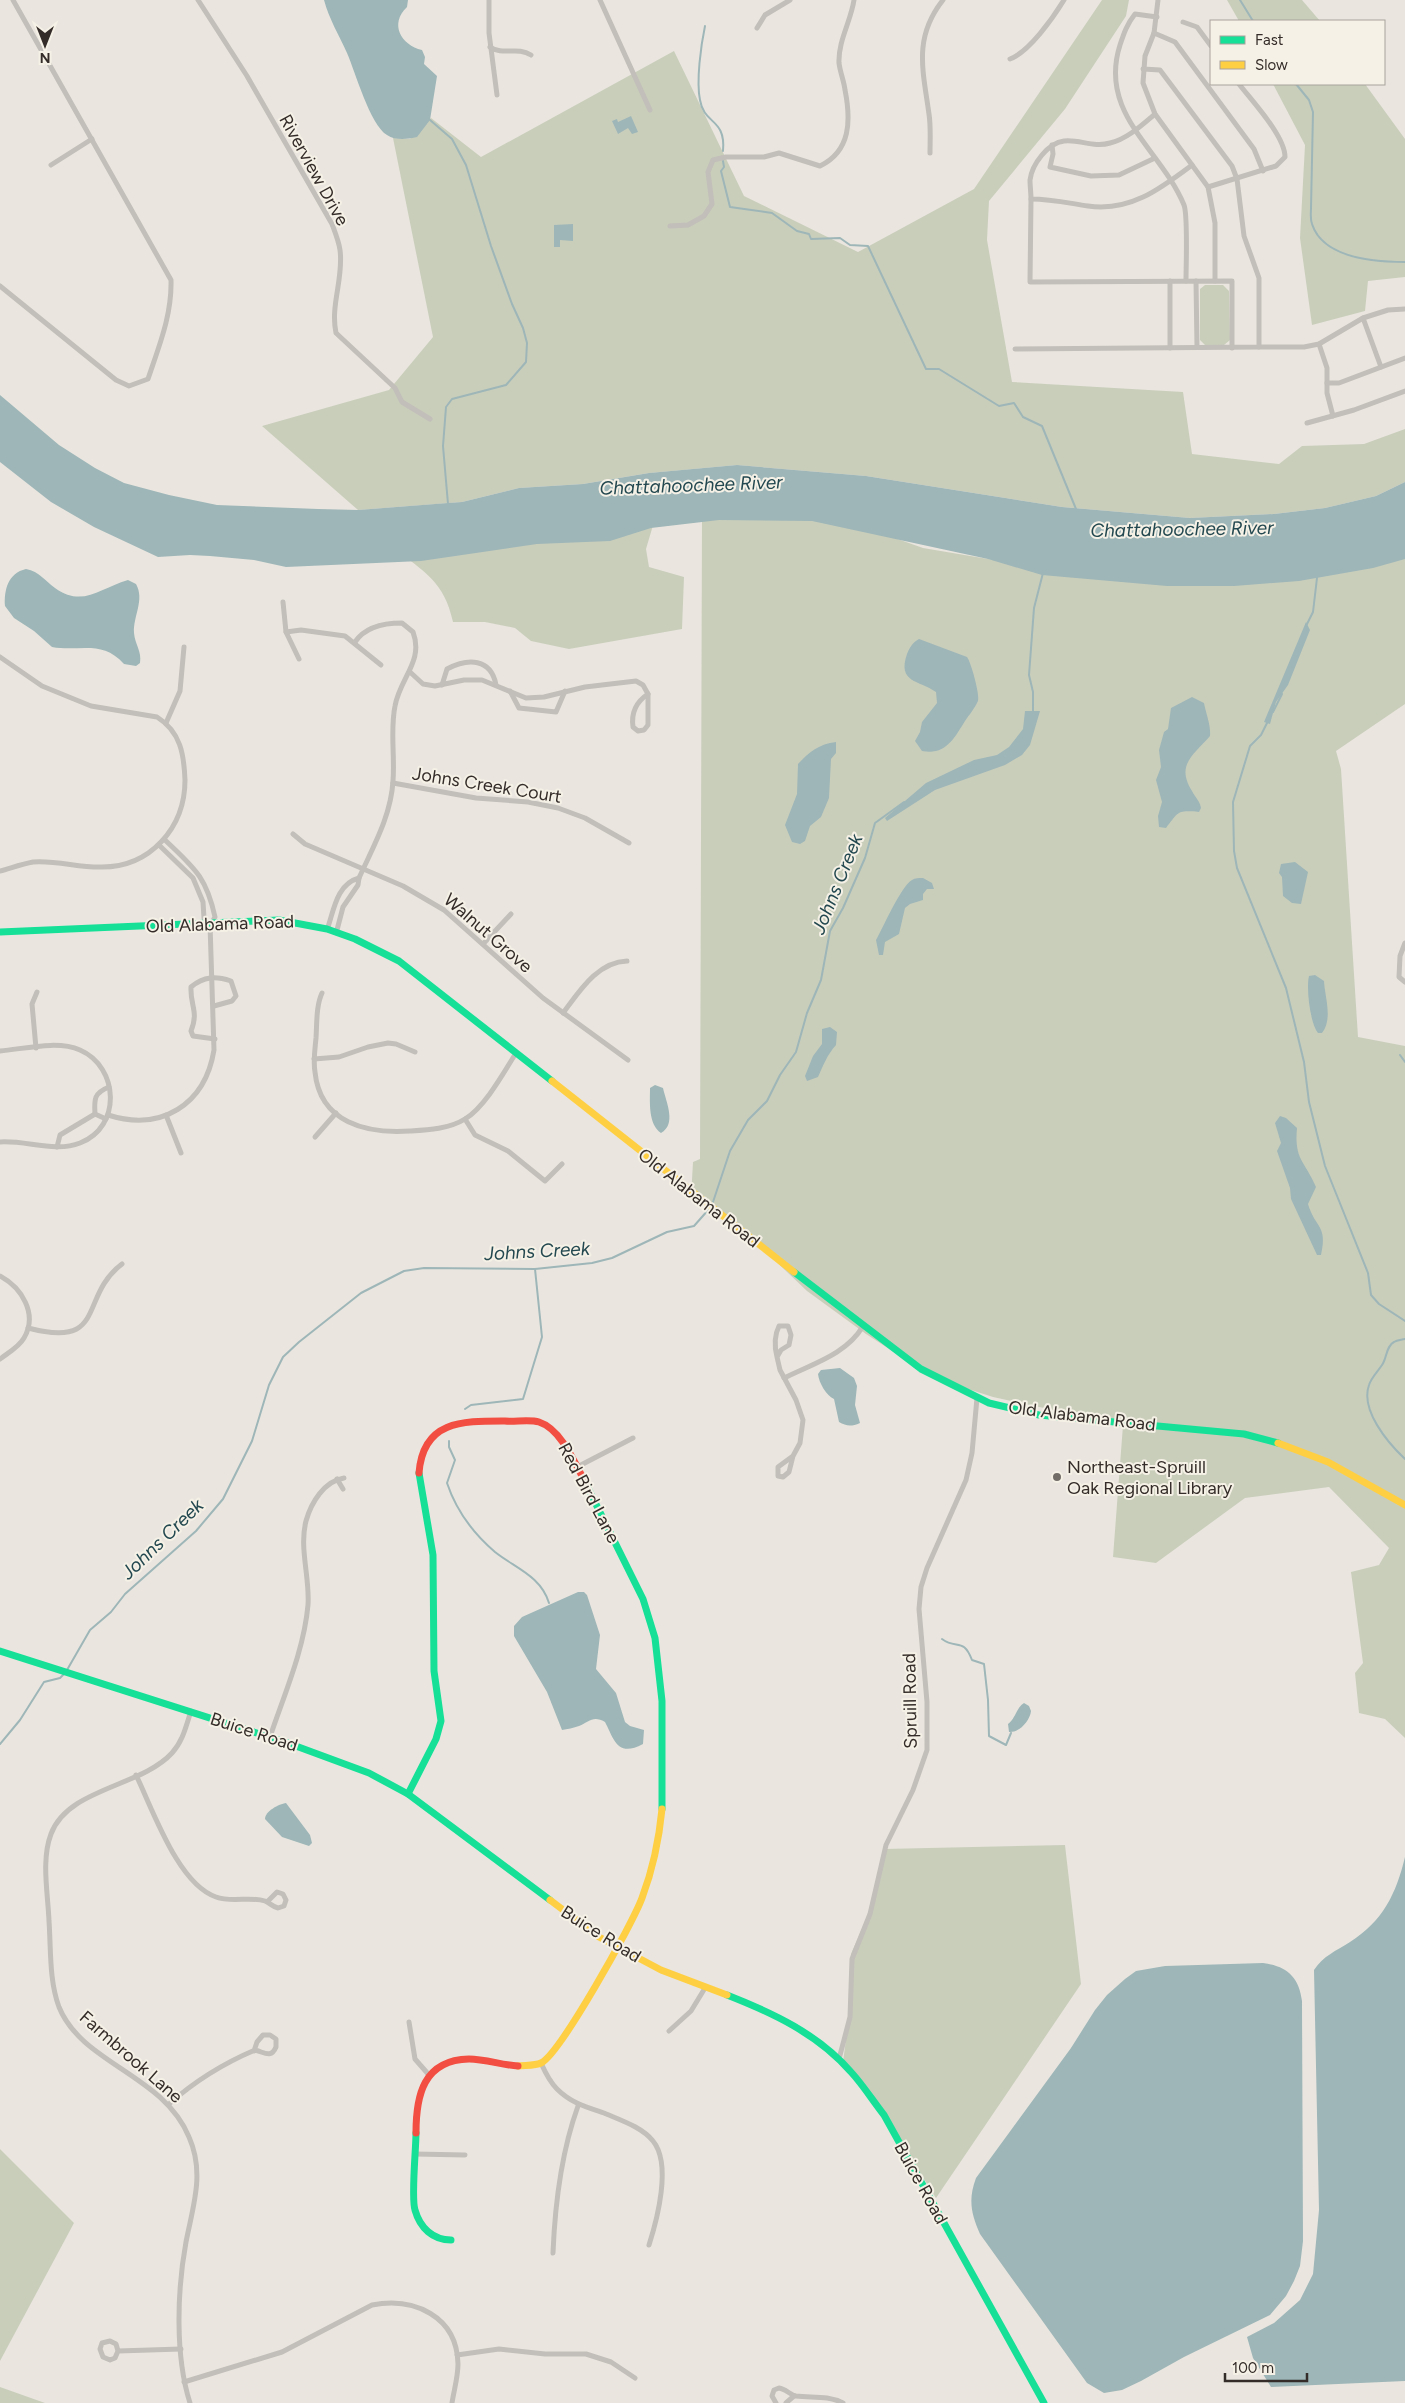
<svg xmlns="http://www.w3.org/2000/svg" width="1405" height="2403" font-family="Figtree,sans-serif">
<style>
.green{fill:#c9cebb}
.water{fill:#9eb6b8}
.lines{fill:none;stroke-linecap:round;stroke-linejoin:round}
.stream{stroke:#9eb6b8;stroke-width:2}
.street{stroke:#c2beb9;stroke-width:5}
.fast{stroke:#16e098;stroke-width:7}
.slow{stroke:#ffcf43;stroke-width:7}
.jam{stroke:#f24e42;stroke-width:7}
.poi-dot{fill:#736d68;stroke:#f6f1e7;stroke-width:2}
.labels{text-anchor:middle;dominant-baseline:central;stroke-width:4;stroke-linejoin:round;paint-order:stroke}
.street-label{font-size:18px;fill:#332c28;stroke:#f6f1e7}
.poi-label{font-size:18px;fill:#332c28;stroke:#f6f1e7;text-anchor:start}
.water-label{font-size:19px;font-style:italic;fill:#23484f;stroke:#f6f1e7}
</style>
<rect width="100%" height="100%" fill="#eae6df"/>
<g class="green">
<path d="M 1102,0 L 1129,0 L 1126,16 L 1065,109 L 989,201 L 987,240 L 1012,382 L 1183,392 L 1192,454 L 1279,464 L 1302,446 L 1364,444 L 1405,429 L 1405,482 L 1376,496 L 1325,508 L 1274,514 L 1190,518 L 1062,507 L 866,476 L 737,465 L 649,473 L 583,484 L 519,488 L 462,502 L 358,510 L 262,426 L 389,390 L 433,337 L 393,138 L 410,139 L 431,118 L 481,157 L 674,51 L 744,196 L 858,252 L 974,189 Z"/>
<path d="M 1227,0 L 1302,0 L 1320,21 L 1239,21 Z"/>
<path d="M 1273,84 L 1365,84 L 1405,139 L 1405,277 L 1368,281 L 1365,311 L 1312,325 L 1300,238 L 1305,145 Z"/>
<path d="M 1205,285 L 1223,285 L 1229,291 L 1230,340 L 1224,345 L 1205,345 L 1200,340 L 1200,289 Z"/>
<path d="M 702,515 L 825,519 L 872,530 L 923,548 L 1006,562 L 1405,550 L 1405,704 L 1336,751 L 1341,769 L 1358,1037 L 1405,1046 L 1405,1738 L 1385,1719 L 1359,1713 L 1355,1673 L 1363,1663 L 1351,1572 L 1379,1565 L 1389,1548 L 1329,1487 L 1245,1498 L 1156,1563 L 1113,1557 L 1123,1425 L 993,1397 L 934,1378 L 866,1334 L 807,1291 L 742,1229 L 691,1197 L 693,1162 L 700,1159 Z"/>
<path d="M 654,522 L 646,549 L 649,567 L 684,577 L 682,629 L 569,649 L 531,641 L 515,628 L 485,622 L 453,622 C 444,581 425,573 394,548 Z"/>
<path d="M 1065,1845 L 1081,1984 L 936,2198 L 859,2077 L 843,2062 L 849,2017 L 851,1954 L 873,1903 L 884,1849 Z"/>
<path d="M 0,2149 L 74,2223 L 0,2361 Z"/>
<path d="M 0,2387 L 45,2403 L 0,2403 Z"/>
</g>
<g class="water">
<path d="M 324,0 L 408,0 L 407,7 C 389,24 401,45 422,50 L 425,57 L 424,64 L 437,76 L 430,120 L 417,137 C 408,139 396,141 387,135 C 370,125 355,71 347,53 C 339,35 329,19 324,0 Z"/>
<path d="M 631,116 L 638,132 L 632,134 L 628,128 L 618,134 L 612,121 L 617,119 L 618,122 Z"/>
<path d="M 573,224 L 573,241 L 560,240 L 560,247 L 554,247 L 554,225 Z"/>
<path d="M 0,395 L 59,445 L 95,468 L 124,483 L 169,495 L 217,505 L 318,509 L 358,510 L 448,503 L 462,502 L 519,488 L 583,484 L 649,473 L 737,465 L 866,476 L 1062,507 L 1190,518 L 1274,514 L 1325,508 L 1376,496 L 1405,482 L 1405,559 L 1373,568 L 1299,581 L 1234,586 L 1167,586 L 1042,575 L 988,559 L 812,521 L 719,520 L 651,528 L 610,541 L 537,544 L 421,561 L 286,567 L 254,560 L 210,556 L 190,555 L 158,557 L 94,527 L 51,502 L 0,462 Z"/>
<path d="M 26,569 C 40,572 44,580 55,588 C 83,608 100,588 128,580 L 136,584 C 145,600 133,616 134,633 C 135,645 142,651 140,663 L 136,666 L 124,664 C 102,639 80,652 52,647 L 34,631 L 14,618 L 5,606 C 4,590 8,573 26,569 Z"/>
<path d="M 1306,622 L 1310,630 L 1288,685 L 1276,702 L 1270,724 L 1264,722 Z"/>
<path d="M 919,639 L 967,657 C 971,662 980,695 978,701 C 975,708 969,715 965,721 C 955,737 946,756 922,751 L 915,741 L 920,732 L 922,722 L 937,703 L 936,692 C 919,680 897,683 907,654 C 910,647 912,643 919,639 Z"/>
<path d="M 1192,697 L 1204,703 C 1206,714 1211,725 1210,736 C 1195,754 1175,764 1192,791 C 1195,797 1200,801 1201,808 L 1199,812 C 1176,810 1179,812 1166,828 L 1159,827 L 1158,816 L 1162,802 L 1156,780 L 1161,767 L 1159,750 L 1164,732 L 1168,729 L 1171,708 Z"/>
<path d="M 1025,711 L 1040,711 L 1030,745 L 1022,755 L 1005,765 L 935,790 L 887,821 L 885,818 L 926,783 L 974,760 L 997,755 L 1009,747 L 1023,729 Z"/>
<path d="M 836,742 L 836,753 L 831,759 L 829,798 L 821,817 L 810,826 L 805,841 L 800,844 L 792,842 L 785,825 L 797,794 L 798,764 C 809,752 819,744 836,742 Z"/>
<path d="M 1295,862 L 1308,872 L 1301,904 L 1292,903 L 1283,896 L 1282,877 L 1279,873 L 1281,864 Z"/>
<path d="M 923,878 L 932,883 L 934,889 L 927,889 L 923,894 L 923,900 L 910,904 L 905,908 L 899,934 L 885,942 L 883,955 L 879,955 L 876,940 C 883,928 901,886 912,880 C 915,878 919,878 923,878 Z"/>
<path d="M 1315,975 L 1324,981 C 1325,998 1333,1019 1322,1033 L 1318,1033 C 1310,1023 1306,988 1309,976 Z"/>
<path d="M 830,1027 L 837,1032 L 836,1045 C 827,1055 823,1066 818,1077 L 807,1081 L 805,1076 L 813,1056 L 822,1044 L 822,1029 Z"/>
<path d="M 655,1085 L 663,1088 C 666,1102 677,1124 661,1133 C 648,1124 650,1102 650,1088 Z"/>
<path d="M 1280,1116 L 1286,1118 L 1297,1128 C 1294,1160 1305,1161 1316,1187 L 1308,1204 C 1315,1228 1328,1225 1321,1255 L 1317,1255 L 1291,1199 L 1290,1188 L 1277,1151 L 1281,1143 L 1275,1123 Z"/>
<path d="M 840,1368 L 854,1378 L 857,1386 L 855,1405 L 860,1423 C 851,1427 846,1426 839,1422 L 834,1399 C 826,1395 819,1383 818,1374 L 821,1370 Z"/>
<path d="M 578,1592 L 584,1592 L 587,1595 L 600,1635 L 596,1669 L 616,1693 L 625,1722 L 630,1726 L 644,1730 L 643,1744 C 617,1758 614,1739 605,1722 C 593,1715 589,1722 579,1726 C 574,1728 567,1729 562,1730 L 547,1692 L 514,1636 L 514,1626 L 522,1617 Z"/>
<path d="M 1024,1703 L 1029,1706 L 1031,1711 C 1030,1721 1019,1733 1009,1732 L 1008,1724 C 1016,1718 1016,1708 1024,1703 Z"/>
<path d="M 286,1803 L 310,1835 L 312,1843 L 309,1846 L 282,1837 L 265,1819 C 265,1811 279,1804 286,1803 Z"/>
<path d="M 1405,1857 L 1405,2381 L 1271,2387 L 1253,2358 L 1247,2337 L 1274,2323 L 1300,2300 L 1313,2274 L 1319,2210 L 1314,1970 C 1323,1956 1336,1951 1350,1942 C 1383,1921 1396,1894 1405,1857 Z"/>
<path d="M 1263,1963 C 1287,1966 1299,1977 1302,2001 L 1303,2241 L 1300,2266 L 1294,2281 L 1286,2296 L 1270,2315 L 1184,2357 L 1141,2381 L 1122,2390 L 1104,2393 L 1087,2383 L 980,2234 C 971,2214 968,2199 976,2178 L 1071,2048 L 1095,2010 L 1107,1995 L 1125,1979 L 1136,1971 L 1165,1966 Z"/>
</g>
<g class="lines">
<g class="stream">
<path d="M 1240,0 L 1253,21"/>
<path d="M 705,26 C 701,45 696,81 700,100 C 704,125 726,118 723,151"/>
<path d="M 1296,84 L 1309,100 L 1313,112 L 1311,208 C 1311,213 1310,219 1312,224 C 1323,258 1375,262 1405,262"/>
<path d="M 430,120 L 452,139 L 466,165 L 491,246 L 512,304 L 523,328 L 527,343 L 526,362 L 506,385 L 452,399 L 446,407 L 443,446 L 448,504"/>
<path d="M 723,161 L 724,167 L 721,171 L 730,207 L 772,213 L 797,231 L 809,234 L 811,239 L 840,238 L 850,245 L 868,246 L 926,369 L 939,369 L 999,406 L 1014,403 L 1023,417 L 1042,426 L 1076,509"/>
<path d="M 1306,626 L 1313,612 L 1317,578"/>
<path d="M 1033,712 L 1033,692 L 1029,675 L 1034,608 L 1043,573"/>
<path d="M 1273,712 L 1282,694"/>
<path d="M 1267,723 L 1261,735 L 1250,746 L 1233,802 L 1234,851 L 1237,868 L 1286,988 L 1304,1062 L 1309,1102 L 1325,1166 L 1368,1273 L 1371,1295 L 1379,1304 L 1405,1321"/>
<path d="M 1400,1055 L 1405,1062"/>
<path d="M 712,1205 L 730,1151 L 748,1120 L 767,1101 L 780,1075 L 796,1052 L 807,1013 L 821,980 L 830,931 L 843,908 L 865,858 L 875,823 L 904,802"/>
<path d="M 1405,1339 C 1402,1340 1397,1340 1394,1342 C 1386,1346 1387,1358 1382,1365 C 1378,1371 1371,1378 1369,1385 C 1360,1410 1388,1443 1405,1459"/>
<path d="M 465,1409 L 471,1405 L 523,1399 L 542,1337 L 535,1269"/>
<path d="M 449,1441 L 449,1447 L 455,1460 L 447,1483 C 456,1510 474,1534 495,1552 C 515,1568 541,1576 549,1603"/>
<path d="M 942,1639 C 957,1650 963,1637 972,1660 L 984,1664 L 988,1700 L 989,1736 L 1006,1745 L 1011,1733"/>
<path d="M 67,1670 L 90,1630 L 111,1612 L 125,1594 L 196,1531 L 223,1499 L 252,1441 L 269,1385 L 283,1357 L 299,1342 L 361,1293 L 404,1271 L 424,1268 L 535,1269 L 592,1263 L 612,1258 L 667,1232 L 694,1226 L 709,1209"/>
<path d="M 0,1744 L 20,1720 L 44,1682 L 60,1678 L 64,1674"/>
</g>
<g class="street">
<path d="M 198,0 L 247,76 L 332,224 C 335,232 339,242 340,250 C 344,278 330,305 336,333 L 395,388 L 402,402 L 430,419"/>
<path d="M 489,0 L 489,33 L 497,95"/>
<path d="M 600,0 L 650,110"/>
<path d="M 1158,0 L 1154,33 L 1145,56 L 1143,83 L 1155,114 L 1208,187 L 1215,223 L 1215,281"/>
<path d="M 1157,17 L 1135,14 C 1127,24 1124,33 1120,45 C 1098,114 1161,149 1184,205 C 1188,215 1186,266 1186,281"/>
<path d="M 1183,22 L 1197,27 L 1211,46"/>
<path d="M 757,28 L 765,15 L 790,0"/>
<path d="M 1154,33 L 1175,42 L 1254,149 L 1263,171"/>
<path d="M 490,47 C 503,56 517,46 531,55"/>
<path d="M 1010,59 C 1029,52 1053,18 1064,0"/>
<path d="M 1155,114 C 1142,125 1127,139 1110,143 C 1094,148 1079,139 1064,141 C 1048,143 1032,164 1030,180 C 1030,186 1031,193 1031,199 C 1051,199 1068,203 1088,206 C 1130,212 1160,189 1192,165"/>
<path d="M 1052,145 L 1053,154 L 1050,167 L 1091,176 L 1119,175 L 1155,158"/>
<path d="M 930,153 C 930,141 931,127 929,114 C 923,70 913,38 943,0"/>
<path d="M 51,165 L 92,139"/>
<path d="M 1208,187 L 1276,166 L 1285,157 C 1285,136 1252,101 1239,84"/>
<path d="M 1031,199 L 1030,282 L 1232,281 L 1232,348"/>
<path d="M 670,226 L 688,225 L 704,216 L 712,204 L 708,172 L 713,160 L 726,157 L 764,157 L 779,153 L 820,166 C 851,151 851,120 845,90 C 844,81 840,72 839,63 C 838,41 851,21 854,0"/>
<path d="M 1170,281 L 1170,348"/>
<path d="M 1196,281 L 1197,347"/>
<path d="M 0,286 L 116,380 L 129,386 L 148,379 C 159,346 172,315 171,280 L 13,0"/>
<path d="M 1363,318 L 1381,367"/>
<path d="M 1319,344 L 1327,368 L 1327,393 L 1333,416"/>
<path d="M 1259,347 L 1304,347 L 1319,344 L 1363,318 L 1388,310 L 1405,309"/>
<path d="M 1015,349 L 1259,347 L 1259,278 L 1244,236 L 1237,179 L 1232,166 L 1160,70 L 1143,69"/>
<path d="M 1327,383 L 1339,383 L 1405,358"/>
<path d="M 1307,423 L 1354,410 L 1405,391"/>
<path d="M 283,602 L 286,632 L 299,659"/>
<path d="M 286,632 L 301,630 L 345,636 L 381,665"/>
<path d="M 0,657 L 42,686 L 91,706 L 157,717 C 181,732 184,755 185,780 C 185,828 150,867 102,867 C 80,868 56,860 33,862 C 22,864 11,868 0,871"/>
<path d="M 410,672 L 423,684 L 435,686 L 464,680 L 482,680 L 526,698 L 544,697 L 585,687 L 636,681 L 643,685 L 648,694"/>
<path d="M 442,685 L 447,669 C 468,658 491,658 496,685"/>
<path d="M 510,691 L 519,708 L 556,712 L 565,691"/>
<path d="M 648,694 L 648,725 L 644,730 L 638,731 L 633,727 C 631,713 636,702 648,694 Z"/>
<path d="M 166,723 L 180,691 L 184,647"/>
<path d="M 393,783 L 476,798 L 528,802 L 558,808 L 585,818 L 629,843"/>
<path d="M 293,834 L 305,844 L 403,886 L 444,910 L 543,998 L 628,1060"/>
<path d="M 165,840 C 194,868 206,876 215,917 L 211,924"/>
<path d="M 160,846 L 193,878 L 203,902 L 204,918 L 210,924"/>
<path d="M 328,927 C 334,909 337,884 359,878"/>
<path d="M 337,930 L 343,907 L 358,885 L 359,878 C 373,847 391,816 393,781 C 395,756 390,730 395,706 C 400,678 424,661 413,632 L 402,623 C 385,623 365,627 355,642"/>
<path d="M 1405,943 L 1400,956 L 1399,977 L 1405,982"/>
<path d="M 483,944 L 511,914"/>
<path d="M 322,993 C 316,1006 317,1023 316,1038 C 315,1049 313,1061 315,1072 C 320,1123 367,1134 410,1131 C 428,1130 449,1129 465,1119 C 485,1107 504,1072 516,1053"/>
<path d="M 214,1006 L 232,1001 L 236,996 L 231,981 C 216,976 204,976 191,987 C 190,1006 199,1011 191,1031 L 193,1036 L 215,1039"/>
<path d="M 563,1013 C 579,992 597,962 627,961"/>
<path d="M 36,1048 L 32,1004 L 37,992"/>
<path d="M 0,1051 C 24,1049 57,1040 80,1050 C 119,1067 122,1127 80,1143 C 55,1153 26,1140 0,1142"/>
<path d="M 314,1059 L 339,1057 L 368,1047 L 388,1043 L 396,1044 L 415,1052"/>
<path d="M 108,1115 C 161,1132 205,1105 214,1050 L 210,924"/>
<path d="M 166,1115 L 181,1153"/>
<path d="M 106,1119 L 95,1114 C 94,1099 94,1093 109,1087"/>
<path d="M 465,1119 L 475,1135 L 508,1151 L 545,1181 L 562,1164"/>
<path d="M 315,1137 L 336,1113"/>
<path d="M 57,1147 L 60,1135 L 95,1114"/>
<path d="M 0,1276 C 22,1288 38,1314 24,1338 C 19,1347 8,1353 0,1359"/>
<path d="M 28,1328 C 108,1349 78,1297 122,1264"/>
<path d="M 777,1357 C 774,1345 774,1336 779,1326 L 788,1326 L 791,1335 L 789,1345 L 781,1350 L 777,1357 L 780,1370 L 796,1400 L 803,1420 L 800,1443 L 793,1456 L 789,1472 L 783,1477 L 778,1476 L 778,1467 L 793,1456"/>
<path d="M 784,1378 C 812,1364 847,1354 863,1326"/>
<path d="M 577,1467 L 633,1438"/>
<path d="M 337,1479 L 343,1489"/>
<path d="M 270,1737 C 284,1695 304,1650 308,1605 C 310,1578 299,1548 306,1521 C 311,1503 324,1481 344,1478"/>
<path d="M 136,1775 C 153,1810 178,1884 216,1897 C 232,1903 250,1896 265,1901 C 270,1903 273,1907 278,1908 L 284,1906 L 286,1900 L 283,1894 L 277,1892 L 267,1902"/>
<path d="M 409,2022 L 415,2059 L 429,2075"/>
<path d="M 669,2031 L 691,2011 L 705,1988"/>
<path d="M 839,2059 L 850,2017 L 852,1959 L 870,1914 L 886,1845 L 913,1790 L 927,1750 L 927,1702 L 919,1609 L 921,1587 L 927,1568 L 966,1480 L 972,1453 L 977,1398"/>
<path d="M 541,2063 C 545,2072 550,2082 557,2089 C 571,2103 586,2107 604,2113 C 620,2120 642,2127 653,2141 C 672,2164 657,2220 649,2245"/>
<path d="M 169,2104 C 195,2081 222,2064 255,2050 C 264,2052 271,2059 276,2047 L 276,2039 L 270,2035 L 263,2035 L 257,2042 L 254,2051"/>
<path d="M 415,2154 L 465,2155"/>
<path d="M 553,2253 C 555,2203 561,2153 578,2106"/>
<path d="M 118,2351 L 116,2344 L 110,2341 L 102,2343 L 100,2349 L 103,2357 L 110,2360 L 115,2358 L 118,2351 L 181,2349"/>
<path d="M 457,2355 L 499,2349 L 545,2354 L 586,2354 L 611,2362 L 635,2378"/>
<path d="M 184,2382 L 282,2352 L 372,2305 C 414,2297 457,2316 458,2364 C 458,2377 454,2390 452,2403"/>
<path d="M 190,2403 C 175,2356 177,2291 186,2242 C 193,2206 205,2173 189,2137 C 163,2074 82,2064 59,2007 C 49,1980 51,1949 49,1921 C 48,1894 41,1860 51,1834 C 68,1788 141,1787 172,1753 C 183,1741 186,1726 191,1711"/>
<path d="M 776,2403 L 772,2396 L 774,2390 L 779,2388 C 786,2389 790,2395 796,2396 C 813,2398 827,2395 843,2403"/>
<path d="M 786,2403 L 794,2396"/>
</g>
<g class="fast">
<path d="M 0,932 L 279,920 L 327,929 L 355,939 L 399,961 L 552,1081"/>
<path d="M 794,1272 L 921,1369 L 989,1403 L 1039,1415 L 1244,1434 L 1278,1443"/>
<path d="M 585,1482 L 643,1599 L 655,1638 L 662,1701 L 662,1809"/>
<path d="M 0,1651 L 285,1742 L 369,1773 L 408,1794 L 550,1900"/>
<path d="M 408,1794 L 436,1739 L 441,1721 L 434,1671 L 433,1555 L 419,1473"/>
<path d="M 727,1995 C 773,2013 818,2034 851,2072 C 863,2085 873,2101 884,2115 L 1044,2403"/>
<path d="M 416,2133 C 416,2149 411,2198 415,2210 C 420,2228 433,2240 451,2240"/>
</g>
<g class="slow">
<path d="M 552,1081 L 794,1272"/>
<path d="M 1278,1443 L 1328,1462 L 1405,1505"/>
<path d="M 550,1900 L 599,1937 L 661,1970 L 727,1995"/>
<path d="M 518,2066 C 525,2065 535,2066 541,2063 C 560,2054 633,1923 642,1898 C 653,1869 659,1840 662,1809"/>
</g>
<g class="jam">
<path d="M 419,1473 C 423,1420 463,1421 505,1421 C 515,1422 530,1419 539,1422 C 561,1429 575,1463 585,1482"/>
<path d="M 416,2133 C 416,2096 423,2060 469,2059 C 485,2059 502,2065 518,2066"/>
</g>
</g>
<circle class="poi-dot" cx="1057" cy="1477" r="5"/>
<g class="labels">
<g class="street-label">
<text transform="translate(314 170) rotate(61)">Riverview Drive</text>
<text transform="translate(487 785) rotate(9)">Johns Creek Court</text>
<text transform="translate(220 924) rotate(-2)">Old Alabama Road</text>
<text transform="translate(488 933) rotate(41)">Walnut Grove</text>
<text transform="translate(699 1198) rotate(38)">Old Alabama Road</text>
<text transform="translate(1082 1416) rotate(7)">Old Alabama Road</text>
<text transform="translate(589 1493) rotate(62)">Red Bird Lane</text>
<text transform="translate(910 1701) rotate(-91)">Spruill Road</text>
<text transform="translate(254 1732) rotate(18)">Buice Road</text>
<text transform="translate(601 1934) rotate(32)">Buice Road</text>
<text transform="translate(131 2057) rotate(41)">Farmbrook Lane</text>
<text transform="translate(921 2183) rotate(61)">Buice Road</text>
</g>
<g class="poi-label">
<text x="1067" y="1467">Northeast-Spruill<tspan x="1067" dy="21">Oak Regional Library</tspan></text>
</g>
<g class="water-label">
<text transform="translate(691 485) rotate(-2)">Chattahoochee River</text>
<text transform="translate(1182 529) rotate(-1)">Chattahoochee River</text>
<text transform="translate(837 884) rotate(-68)">Johns Creek</text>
<text transform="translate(537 1251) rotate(-3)">Johns Creek</text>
<text transform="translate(162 1539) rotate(-44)">Johns Creek</text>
</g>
</g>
<rect x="1210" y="20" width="175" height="65" fill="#f6f1e7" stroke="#a8a29b"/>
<rect x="1220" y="36" width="25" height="8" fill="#16e098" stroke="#a8a29b"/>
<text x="1255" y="45" font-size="15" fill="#332c28">Fast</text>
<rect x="1220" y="61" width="25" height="8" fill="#ffcf43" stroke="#a8a29b"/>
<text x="1255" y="70" font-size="15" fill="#332c28">Slow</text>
<g transform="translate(45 45) rotate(180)" stroke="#f6f1e7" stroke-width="4" paint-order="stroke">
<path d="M0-4L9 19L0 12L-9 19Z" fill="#332c28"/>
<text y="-8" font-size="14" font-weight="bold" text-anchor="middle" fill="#332c28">N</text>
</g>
<path d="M1225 2373v8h82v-8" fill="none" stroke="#332c28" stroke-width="2.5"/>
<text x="1232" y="2373" font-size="15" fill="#332c28" stroke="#f6f1e7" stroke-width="4" paint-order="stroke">100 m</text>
</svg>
